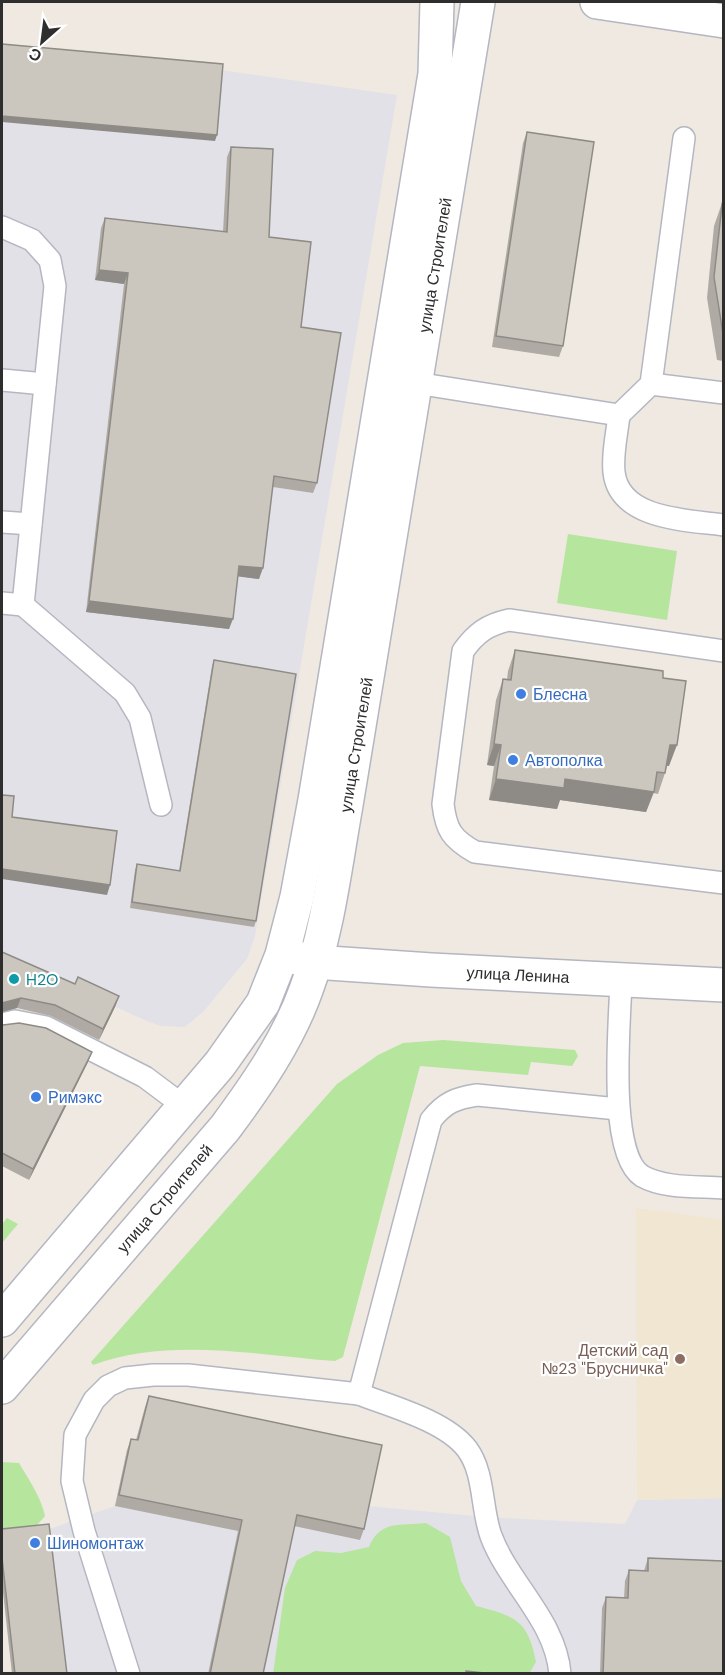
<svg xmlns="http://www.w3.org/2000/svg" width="725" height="1675" font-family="'DM Sans',sans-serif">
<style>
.industrial{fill:#e3e1e8}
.education{fill:#f0e6d1}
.green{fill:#b6e59e}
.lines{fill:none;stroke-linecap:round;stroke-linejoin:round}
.lane-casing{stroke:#b4b7c1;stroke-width:24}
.secondary-casing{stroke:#b4b7c1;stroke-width:36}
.lane{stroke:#fff;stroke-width:21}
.secondary{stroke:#fff;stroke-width:33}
.wall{fill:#afaba4}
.shaded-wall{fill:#8e8b86}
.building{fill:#cbc7bf;stroke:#8e8b86;stroke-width:1.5}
.shop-dot{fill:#3f7fe0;stroke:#fff;stroke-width:2}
.culture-dot{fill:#0f9aa8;stroke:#fff;stroke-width:2}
.education-dot{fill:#8d6e63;stroke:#fff;stroke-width:2}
.labels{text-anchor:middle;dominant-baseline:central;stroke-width:4.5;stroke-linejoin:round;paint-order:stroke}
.street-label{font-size:16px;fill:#2e2e2e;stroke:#fff}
.shop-label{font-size:16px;fill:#366cbe;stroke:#fff;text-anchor:start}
.culture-label{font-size:16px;fill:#0d838f;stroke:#fff;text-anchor:start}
.education-label{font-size:16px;fill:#785e54;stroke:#fff;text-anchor:end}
</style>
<rect width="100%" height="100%" fill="#efe9e1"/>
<g class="industrial">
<path d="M 2,50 L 221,70 L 397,95 L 255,936 L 247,959 L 204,1011 L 185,1027 L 161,1026 L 147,1021 L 2,956 Z"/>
<path d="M 127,1450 L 368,1506 L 485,1517 L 625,1524 L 637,1500 L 723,1498 L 723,1673 L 12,1673 L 2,1535 L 47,1530 L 115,1506 Z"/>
</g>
<path class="education" d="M 636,1208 L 723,1220 L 723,1498 L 637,1500 Z"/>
<g class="green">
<path d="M 568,534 L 677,551 L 667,620 L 557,603 Z"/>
<path d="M 443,1040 L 575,1050 L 578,1056 L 572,1066 L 531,1062 L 528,1075 L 420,1066 L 343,1357 L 335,1361 C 256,1355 169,1337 93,1365 L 91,1362 L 337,1084 L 378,1055 L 403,1043 Z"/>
<path d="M 7,1218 L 18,1224 L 2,1243 L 2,1224 Z"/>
<path d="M 2,1462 L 19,1463 C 29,1480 41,1497 45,1516 L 37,1525 L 2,1530 Z"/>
<path d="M 426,1523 L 450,1537 L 461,1581 L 476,1606 C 515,1616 528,1620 536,1662 L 529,1674 L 273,1674 L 285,1588 L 297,1560 L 315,1551 L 341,1553 L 369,1547 C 380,1520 400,1526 426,1523 Z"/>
</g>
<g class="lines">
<defs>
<g id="lane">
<path d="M 2,227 L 32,240 L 50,260 L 55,286 L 23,605 L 125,693 L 140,718 L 161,805"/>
<path d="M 2,380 L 45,384"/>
<path d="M 403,381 L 619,415 L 651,384 L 684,138"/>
<path d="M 651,384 L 724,393"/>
<path d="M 619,415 C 617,434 612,453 614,472 C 619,520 688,520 724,525"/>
<path d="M 2,522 L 31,524"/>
<path d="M 2,603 L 23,605"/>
<path d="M 724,651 L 509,620 C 487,625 476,633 463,651 L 443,804 C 446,830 452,839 475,852 L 724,883"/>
<path d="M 621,981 C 620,1021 607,1154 642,1176 C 665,1189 699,1186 724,1188"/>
<path d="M 2,1024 L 15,1021 L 46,1027 L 145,1077 L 185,1107"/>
<path d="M 359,1394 C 390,1406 446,1421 467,1449 C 485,1473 481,1509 491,1536 C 509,1584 556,1621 560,1674"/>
<path d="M 129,1674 L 84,1531 L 72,1481 L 75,1435 L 94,1400 L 108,1386 L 125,1378 L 153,1375 L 188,1375 L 359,1394 L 431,1120 C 444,1103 456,1098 477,1095 L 618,1109"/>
</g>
<g id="secondary">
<path d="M 597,2 L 724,21"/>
<path id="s1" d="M 293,957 L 314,962 L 431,970 L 724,985"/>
<path d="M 2,1320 L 220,1064 L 263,1003 L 282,955 L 297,897 L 315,800 L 435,74 L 437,2"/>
<path id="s2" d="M 2,1387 L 225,1128 C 257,1085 288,1040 306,990 C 328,931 335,866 346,805 L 478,2"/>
</g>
</defs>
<use href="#lane" class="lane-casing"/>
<use href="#secondary" class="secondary-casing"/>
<use href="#lane" class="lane"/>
<use href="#secondary" class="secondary"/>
</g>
<g class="wall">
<path d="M 527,132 L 563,346 L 559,357 L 492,347 L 523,143 Z"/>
<path d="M 231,147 L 269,237 L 301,327 L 317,483 L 313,493 L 273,487 L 259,579 L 238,576 L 229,629 L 86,612 L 124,284 L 95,280 L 101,228 L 105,218 L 223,232 L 227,157 Z"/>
<path d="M 723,200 L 723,361 L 717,360 L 707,298 L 714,226 Z"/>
<path d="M 515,650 L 663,678 L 669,766 L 667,766 L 665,773 L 658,794 L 653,793 L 646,812 L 560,800 L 557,809 L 489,800 L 494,766 L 487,765 L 496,700 L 503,679 L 507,680 L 508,671 Z"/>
<path d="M 214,660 L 256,921 L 254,927 L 130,908 L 135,870 L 137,864 L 179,871 L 212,666 Z"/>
<path d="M 2,952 L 75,984 L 119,996 L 115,1007 L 99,1040 L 51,1016 L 17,1008 L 2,1012 Z"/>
<path d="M 2,1024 L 88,1062 L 29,1180 L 2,1166 Z"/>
<path d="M 149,1396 L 364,1529 L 360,1540 L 294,1526 L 263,1674 L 208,1674 L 238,1531 L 115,1506 L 127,1450 L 131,1439 L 136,1440 L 145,1407 Z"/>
<path d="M 2,1529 L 67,1674 L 12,1674 L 2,1583 Z"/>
<path d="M 648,1558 L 723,1674 L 600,1674 L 602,1608 L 606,1597 L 624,1598 L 625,1581 L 629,1570 L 644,1571 Z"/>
</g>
<g class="shaded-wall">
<path d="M 2,116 L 217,135 L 215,141 L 2,122 Z"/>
<path d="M 99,270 L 128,273 L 124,284 L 95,280 Z"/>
<path d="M 239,566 L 263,568 L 259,579 L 235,576 Z"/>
<path d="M 89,601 L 233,619 L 229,629 L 86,612 Z"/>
<path d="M 494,744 L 501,745 L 494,766 L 487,765 Z"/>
<path d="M 670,745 L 677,745 L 669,766 L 662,765 Z"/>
<path d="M 496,779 L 565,779 L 654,792 L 646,812 L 560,800 L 557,809 L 489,800 Z"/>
<path d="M 2,869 L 110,885 L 107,895 L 2,879 Z"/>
<path d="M 119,996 L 115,1007 L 99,1040 L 103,1029 Z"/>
<path d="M 21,998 L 17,1008 L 2,1012 L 2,1003 Z"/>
<path d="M 92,1052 L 88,1062 L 29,1180 L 33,1169 Z"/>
</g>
<g class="building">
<path d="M 2,44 L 223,64 L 217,135 L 2,116 Z"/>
<path d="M 527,132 L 594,142 L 563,346 L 496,336 Z"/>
<path d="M 231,147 L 273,149 L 269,237 L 311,242 L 301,327 L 341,333 L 317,483 L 274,476 L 263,568 L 239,566 L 233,619 L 89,601 L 128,273 L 99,270 L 105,218 L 227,232 Z"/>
<path d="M 723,200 L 723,334 L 714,277 L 722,205 Z"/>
<path d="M 515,650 L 663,671 L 663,678 L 686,681 L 677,745 L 670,745 L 665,773 L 657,772 L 654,792 L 565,779 L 564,788 L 496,779 L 501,745 L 494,744 L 503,679 L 511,680 Z"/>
<path d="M 214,660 L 296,674 L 256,921 L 132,902 L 137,864 L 180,871 Z"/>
<path d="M 2,795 L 14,796 L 12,817 L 117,831 L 110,885 L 2,869 Z"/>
<path d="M 2,952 L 75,984 L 78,977 L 119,996 L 103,1029 L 55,1005 L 21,998 L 2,1003 Z"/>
<path d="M 19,1023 L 46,1028 L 92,1052 L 33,1169 L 2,1153 L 2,1024 L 3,1025 Z"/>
<path d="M 149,1396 L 382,1445 L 364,1529 L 297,1515 L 263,1674 L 210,1674 L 242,1520 L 119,1495 L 131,1439 L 138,1440 Z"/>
<path d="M 49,1524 L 67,1674 L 15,1674 L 2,1558 L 2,1529 Z"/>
<path d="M 648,1558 L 723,1561 L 723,1674 L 603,1674 L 606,1597 L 628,1598 L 629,1570 L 648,1571 Z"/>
<path d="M 466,1671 L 493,1674 L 466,1674 Z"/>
</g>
<g class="shop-dot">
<circle cx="521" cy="694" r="6"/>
<circle cx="513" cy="760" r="6"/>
<circle cx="36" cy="1097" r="6"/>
<circle cx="35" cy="1543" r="6"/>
</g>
<circle class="culture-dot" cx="14" cy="979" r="6"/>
<circle class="education-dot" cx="680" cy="1359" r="6"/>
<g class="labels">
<g class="street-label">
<text stroke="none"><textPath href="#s2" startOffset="1239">улица Строителей</textPath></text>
<text stroke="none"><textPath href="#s2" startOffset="753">улица Строителей</textPath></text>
<text stroke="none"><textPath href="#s1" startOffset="226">улица Ленина</textPath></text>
<text stroke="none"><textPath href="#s2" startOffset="249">улица Строителей</textPath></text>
</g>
<g class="shop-label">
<text x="533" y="694">Блесна</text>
<text x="525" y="760">Автополка</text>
<text x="48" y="1097">Римэкс</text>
<text x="47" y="1543">Шиномонтаж</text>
</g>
<g class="culture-label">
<text x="26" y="979">H2O</text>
</g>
<g class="education-label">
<text x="668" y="1350">Детский сад<tspan x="668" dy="18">№23 "Брусничка"</tspan></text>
</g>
</g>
<rect width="725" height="1675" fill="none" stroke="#2e2e2e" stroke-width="6"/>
<g transform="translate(42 42) rotate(208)" stroke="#ffffff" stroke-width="4.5" paint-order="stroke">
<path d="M0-4.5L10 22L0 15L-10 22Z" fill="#2e2e2e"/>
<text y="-9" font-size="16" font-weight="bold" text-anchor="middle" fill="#2e2e2e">С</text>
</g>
</svg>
